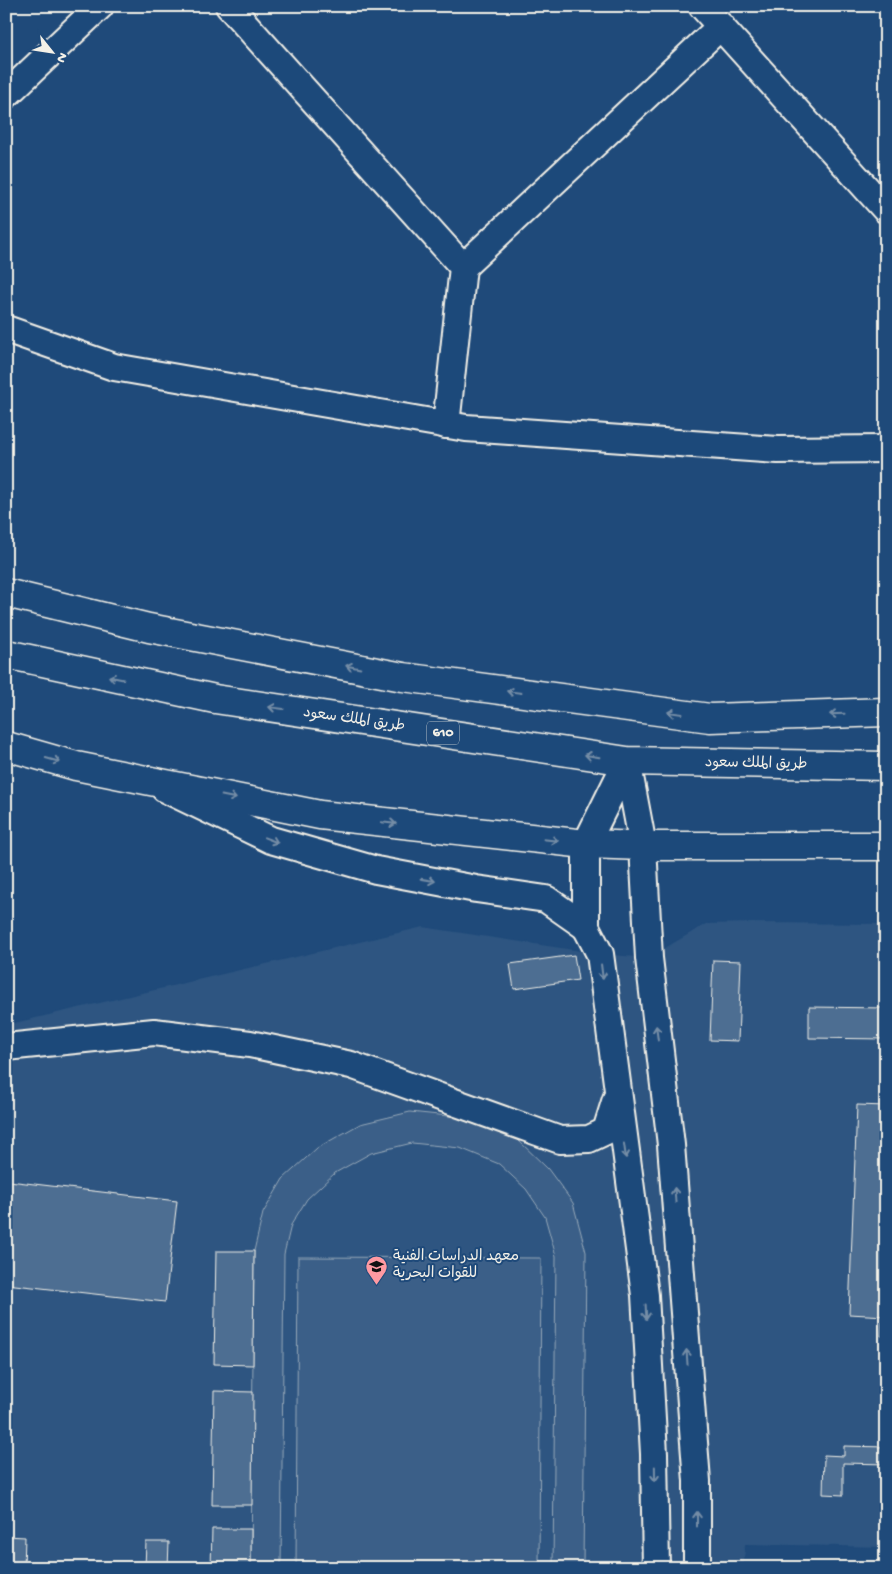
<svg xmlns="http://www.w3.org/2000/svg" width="892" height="1574" font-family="'Gochi Hand','Playpen Sans Arabic',sans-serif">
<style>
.built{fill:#2d5581}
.green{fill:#3a5f88;stroke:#97a8b8}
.building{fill:#4d6e92;stroke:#f4f1e8}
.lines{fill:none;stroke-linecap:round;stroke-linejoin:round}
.street-casing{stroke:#f4f1e8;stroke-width:30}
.primary-casing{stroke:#f4f1e8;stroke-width:31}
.street{stroke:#1f4a7a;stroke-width:26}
.primary{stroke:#1f4a7a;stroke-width:28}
.oneway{stroke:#748da6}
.labels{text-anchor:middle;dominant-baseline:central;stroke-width:4;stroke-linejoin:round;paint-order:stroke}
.shield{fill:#1f4a7a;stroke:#b4bfc7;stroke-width:1}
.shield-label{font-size:14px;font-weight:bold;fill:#f4f1e8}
.street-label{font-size:15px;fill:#f4f1e8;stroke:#1f4a7a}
.poi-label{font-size:15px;fill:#f4f1e8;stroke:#1f4a7a;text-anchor:start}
</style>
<rect width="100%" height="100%" fill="#1f4a7a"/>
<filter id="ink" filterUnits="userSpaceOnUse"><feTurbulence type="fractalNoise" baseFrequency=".02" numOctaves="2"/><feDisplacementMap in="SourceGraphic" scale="10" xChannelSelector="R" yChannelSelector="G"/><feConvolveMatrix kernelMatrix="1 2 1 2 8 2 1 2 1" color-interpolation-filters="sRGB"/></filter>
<g filter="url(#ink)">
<path class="built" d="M 753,923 L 886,924 L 886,1547 L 745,1544 L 744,1568 L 6,1568 L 6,1025 L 423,927 L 600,954 L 648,958 L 706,924 Z"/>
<g class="green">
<path d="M 410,1112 L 467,1118 L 516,1138 L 548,1169 L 573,1203 L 586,1252 L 583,1568 L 553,1568 L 556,1256 L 545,1217 L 526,1189 L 499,1164 L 460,1148 L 412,1143 L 371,1153 L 335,1173 L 307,1199 L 291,1225 L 284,1254 L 281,1568 L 251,1568 L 254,1251 L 263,1213 L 283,1179 L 317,1148 L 360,1124 Z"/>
<path d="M 298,1257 L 541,1258 L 539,1568 L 296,1568 Z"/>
</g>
<g class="building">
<path d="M 574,955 L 578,980 L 514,989 L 510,964 Z"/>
<path d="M 713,960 L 741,961 L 738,1041 L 710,1040 Z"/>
<path d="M 809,1007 L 886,1008 L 886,1039 L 809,1038 Z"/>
<path d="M 857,1105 L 886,1106 L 886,1316 L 849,1314 Z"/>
<path d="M 9,1181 L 177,1201 L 165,1302 L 6,1284 L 6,1206 Z"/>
<path d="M 216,1251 L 254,1251 L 253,1365 L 214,1364 Z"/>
<path d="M 882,1316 L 886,1316 L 886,1336 L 881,1336 Z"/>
<path d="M 214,1391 L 253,1392 L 252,1505 L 212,1505 Z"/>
<path d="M 844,1446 L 886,1447 L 886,1464 L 843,1463 L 843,1495 L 823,1494 L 824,1455 L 844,1456 Z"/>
<path d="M 212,1529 L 251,1529 L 251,1568 L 211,1568 Z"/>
<path d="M 6,1536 L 25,1537 L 24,1568 L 6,1568 Z"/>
<path d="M 146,1542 L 169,1542 L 168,1568 L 145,1568 Z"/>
</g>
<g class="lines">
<defs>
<g id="street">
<path d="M 229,6 L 463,267 L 446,425"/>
<path d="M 702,6 L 886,210"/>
<path d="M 6,95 L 100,6"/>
<path d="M 463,267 L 721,26"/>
<path d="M 6,329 L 114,367 L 466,428 L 778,450 L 886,449"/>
<path d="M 165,789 L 271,840 L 376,870 L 476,889 L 546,899 L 586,927"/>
<path d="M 6,1047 L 154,1032 L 250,1044 L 351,1065 L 560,1140 L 589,1139 L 606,1131 L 616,1099"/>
<path d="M 656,1568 L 654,1454 L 645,1295 L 600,954 L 586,927 L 586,844 L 627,761 L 643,846 L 649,958 L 671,1145 L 697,1481 L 697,1568"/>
</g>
<g id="primary">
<path d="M 6,593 L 149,628 L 403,677 L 710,718 L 886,712"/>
<path d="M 6,654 L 215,699 L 627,761 L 886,766"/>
<path d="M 6,746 L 76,766 L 320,815 L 586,844 L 643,846 L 886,846"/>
</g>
</defs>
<use href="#street" class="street-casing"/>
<use href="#primary" class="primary-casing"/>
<use href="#street" class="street"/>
<use href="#primary" class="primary"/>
</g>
<defs><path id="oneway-shaft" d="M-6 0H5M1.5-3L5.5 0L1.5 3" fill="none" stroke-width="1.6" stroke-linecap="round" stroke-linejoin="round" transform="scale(1.25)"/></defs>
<g class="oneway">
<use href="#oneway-shaft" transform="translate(353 667) rotate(-169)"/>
<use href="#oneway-shaft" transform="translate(116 678) rotate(-168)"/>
<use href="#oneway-shaft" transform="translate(514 692) rotate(-172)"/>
<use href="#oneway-shaft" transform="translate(276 708) rotate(-172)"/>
<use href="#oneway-shaft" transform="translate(675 713) rotate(-172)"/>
<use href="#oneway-shaft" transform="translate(837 714) rotate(178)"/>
<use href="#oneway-shaft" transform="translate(592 756) rotate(-171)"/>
<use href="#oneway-shaft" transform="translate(53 760) rotate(16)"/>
<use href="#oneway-shaft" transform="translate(229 797) rotate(11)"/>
<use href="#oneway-shaft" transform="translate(389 823) rotate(6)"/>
<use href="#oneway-shaft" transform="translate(271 840) rotate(21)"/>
<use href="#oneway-shaft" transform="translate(551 840) rotate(6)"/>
<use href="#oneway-shaft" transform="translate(428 880) rotate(10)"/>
<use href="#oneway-shaft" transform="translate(602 972) rotate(83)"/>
<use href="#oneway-shaft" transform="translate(657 1033) rotate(-97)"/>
<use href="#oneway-shaft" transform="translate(625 1151) rotate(82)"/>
<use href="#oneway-shaft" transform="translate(675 1195) rotate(-94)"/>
<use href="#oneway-shaft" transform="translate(646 1312) rotate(87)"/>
<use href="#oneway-shaft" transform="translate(687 1357) rotate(-94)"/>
<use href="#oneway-shaft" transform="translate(655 1474) rotate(89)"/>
<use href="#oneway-shaft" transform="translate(697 1519) rotate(-90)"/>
</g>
</g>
<defs>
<symbol id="university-pin" viewBox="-11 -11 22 30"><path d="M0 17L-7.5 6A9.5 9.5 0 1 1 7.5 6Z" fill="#ff9aa2" stroke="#1f4a7a"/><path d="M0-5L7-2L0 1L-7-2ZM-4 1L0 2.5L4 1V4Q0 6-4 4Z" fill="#111"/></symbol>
</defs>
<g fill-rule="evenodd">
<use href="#university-pin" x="364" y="1254" width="25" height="34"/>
</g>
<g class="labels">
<rect class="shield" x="427" y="721.5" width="32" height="23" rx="4"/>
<g class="shield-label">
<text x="443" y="733">610</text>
</g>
<g class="street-label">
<text transform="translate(354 720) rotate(8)">طريق الملك سعود</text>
<text transform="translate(756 764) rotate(1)">طريق الملك سعود</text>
</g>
<g class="poi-label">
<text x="393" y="1257">معهد الدراسات الفنية<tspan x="393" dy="17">للقوات البحرية</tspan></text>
</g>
</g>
<rect width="892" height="1574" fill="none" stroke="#1f4a7a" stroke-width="25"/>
<rect x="12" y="12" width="867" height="1549" fill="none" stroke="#f4f1e8" stroke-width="2" filter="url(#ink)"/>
<g transform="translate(52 52) rotate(120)" stroke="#1f4a7a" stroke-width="4" paint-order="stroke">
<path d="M0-4L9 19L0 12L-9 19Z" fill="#f4f1e8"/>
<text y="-8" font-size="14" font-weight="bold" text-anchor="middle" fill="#f4f1e8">N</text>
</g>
</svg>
